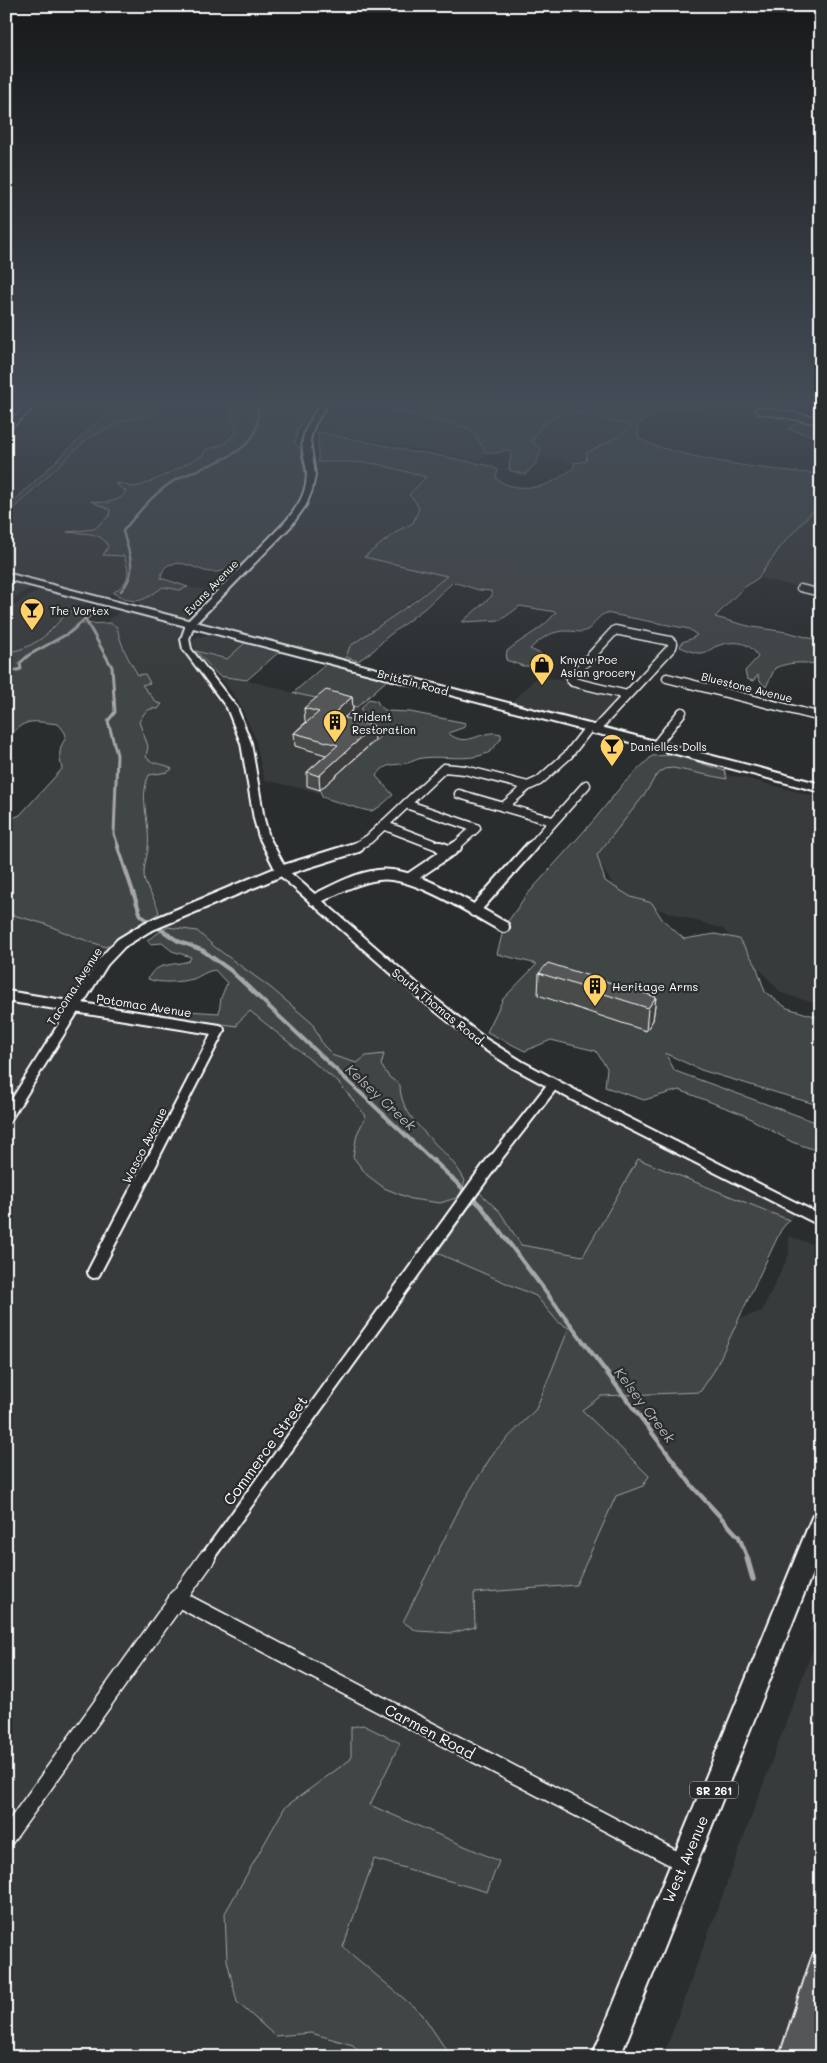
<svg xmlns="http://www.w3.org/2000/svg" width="827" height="2063" font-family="Mali,sans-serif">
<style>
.built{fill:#373a3b}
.green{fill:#414445;stroke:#a0a2a2}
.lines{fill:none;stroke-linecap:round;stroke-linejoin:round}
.stream-far4{stroke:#a6a7a7;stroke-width:2.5}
.stream-far3{stroke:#a6a7a7;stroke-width:3}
.stream-far2{stroke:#a6a7a7;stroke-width:4}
.stream-far1{stroke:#a6a7a7;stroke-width:4.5}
.stream{stroke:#a6a7a7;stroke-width:5.5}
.minor-far4-casing{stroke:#fff;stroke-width:9}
.minor-far3-casing{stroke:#fff;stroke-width:11}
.minor-far2-casing{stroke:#fff;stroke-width:14}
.minor-far1-casing{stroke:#fff;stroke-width:16}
.minor-casing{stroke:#fff;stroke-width:19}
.tertiary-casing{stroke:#fff;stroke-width:4}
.secondary-casing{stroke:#fff;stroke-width:4}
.primary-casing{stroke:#fff;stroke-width:4}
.minor-far4{stroke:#2a2d2e;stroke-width:6}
.minor-far3{stroke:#2a2d2e;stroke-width:8}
.minor-far2{stroke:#2a2d2e;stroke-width:10}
.minor-far1{stroke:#2a2d2e;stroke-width:12}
.minor{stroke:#2a2d2e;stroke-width:16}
.tertiary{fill:#2a2d2e;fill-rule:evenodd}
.secondary{fill:#2a2d2e;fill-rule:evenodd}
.primary{fill:#2a2d2e;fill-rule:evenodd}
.wall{fill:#494b4c;stroke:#fff}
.shaded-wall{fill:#3c3d3e;stroke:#fff}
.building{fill:#555758;stroke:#fff}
.labels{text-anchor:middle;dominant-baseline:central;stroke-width:4.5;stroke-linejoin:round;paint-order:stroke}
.far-street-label{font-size:11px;fill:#fff;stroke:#2a2d2e}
.far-poi-label{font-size:11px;fill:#fff;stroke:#2a2d2e;text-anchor:start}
.shield{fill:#2a2d2e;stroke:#bfc0c0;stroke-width:1}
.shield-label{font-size:11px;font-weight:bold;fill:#fff}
.street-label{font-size:12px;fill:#fff;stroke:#2a2d2e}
.poi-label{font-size:12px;fill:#fff;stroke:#2a2d2e;text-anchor:start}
.water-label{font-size:14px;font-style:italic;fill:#b4b6b6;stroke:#2a2d2e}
.near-street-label{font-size:15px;fill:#fff;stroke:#2a2d2e}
</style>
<rect width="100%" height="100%" fill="#2a2d2e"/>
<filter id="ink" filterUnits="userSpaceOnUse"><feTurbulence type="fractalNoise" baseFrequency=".02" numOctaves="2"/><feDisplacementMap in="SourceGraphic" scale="10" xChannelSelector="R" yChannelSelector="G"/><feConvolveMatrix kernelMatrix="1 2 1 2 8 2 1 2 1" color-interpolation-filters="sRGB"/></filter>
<g filter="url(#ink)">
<g class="built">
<path d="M 164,404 L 231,404 L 231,420 L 235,421 L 236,432 L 224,444 L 205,450 L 203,455 L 147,483 L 134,487 L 122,483 L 118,486 L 126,491 L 124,495 L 114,501 L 93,501 L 110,510 L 109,516 L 94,529 L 69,532 L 99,536 L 106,540 L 108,547 L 103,555 L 124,556 L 129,570 L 126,583 L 107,597 L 6,570 L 6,519 L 87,439 L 126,420 L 149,415 L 150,411 Z"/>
<path d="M 324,404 L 406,404 L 394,405 L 391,407 L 393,410 L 470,429 L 478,436 L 480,444 L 487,453 L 478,460 L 323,431 L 309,430 Z"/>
<path d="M 574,412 L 632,425 L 619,436 L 587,453 L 586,461 L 574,463 L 539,456 L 541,449 L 532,442 L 540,427 L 561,414 Z"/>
<path d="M 309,461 L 353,462 L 377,464 L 426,477 L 410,495 L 415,501 L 419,509 L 413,523 L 399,530 L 447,576 L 350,646 L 346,657 L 339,663 L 254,641 L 248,634 L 215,625 L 190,624 L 184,633 L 181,643 L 184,648 L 237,717 L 259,819 L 281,871 L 482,1042 L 798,1210 L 781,1230 L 739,1319 L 762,1311 L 789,1254 L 789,1236 L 821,1247 L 821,1522 L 606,2057 L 6,2057 L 6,913 L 45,924 L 73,936 L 106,947 L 111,952 L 75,1006 L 219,1029 L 244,984 L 154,925 L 162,920 L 158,905 L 145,882 L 142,870 L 148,822 L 145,813 L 146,781 L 149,775 L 168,772 L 168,766 L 151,762 L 146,757 L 139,722 L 141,684 L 123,650 L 117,627 L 105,623 L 125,607 L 190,624 L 218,599 L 305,499 Z"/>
<path d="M 821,502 L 821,592 L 758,578 L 782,545 Z"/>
<path d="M 6,580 L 32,587 L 6,604 Z"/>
<path d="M 163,587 L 180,590 L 188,587 L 218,592 L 189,622 L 133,607 Z"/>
<path d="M 43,590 L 90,602 L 70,610 L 41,639 L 20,650 L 6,652 L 6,610 L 37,591 Z"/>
<path d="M 214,634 L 246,642 L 227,659 L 196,651 L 192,642 L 196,637 Z"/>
<path d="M 539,675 L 625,697 L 595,730 L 507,707 Z"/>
<path d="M 219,676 L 255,682 L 298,694 L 362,708 L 366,718 L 382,735 L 320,790 L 321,793 L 264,780 L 255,738 L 238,701 Z"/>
<path d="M 665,765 L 745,778 L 821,798 L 821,1005 L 781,993 L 723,929 L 622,898 L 593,854 Z"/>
<path d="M 821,1598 L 821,2057 L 663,2057 L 818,1635 L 810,1629 Z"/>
</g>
<g class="green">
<path d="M 116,404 L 163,404 L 151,411 L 149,415 L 126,420 L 87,439 L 13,509 L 6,513 L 6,508 L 16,499 Z"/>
<path d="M 231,404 L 313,404 L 298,429 L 295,444 L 300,448 C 301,460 307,473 306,485 C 304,508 261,553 241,564 C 235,568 224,571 216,572 C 201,574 188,560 172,564 C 165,565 162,571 161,578 L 188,587 L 180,590 L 163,587 C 141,602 138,606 113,593 C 129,581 131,576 124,556 L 103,555 L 108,547 C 103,531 82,534 67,532 L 94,529 L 109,516 L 110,510 L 91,501 C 103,503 119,504 126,491 L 115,484 C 123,482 127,487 134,487 C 148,486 189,462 203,455 L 205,450 L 224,444 L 236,432 L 235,421 L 231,420 Z"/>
<path d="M 406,404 L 706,404 L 718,407 L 676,409 L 655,413 L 638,426 L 638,437 C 651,446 665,449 681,453 C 727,465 774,470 821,474 L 821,502 L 782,545 L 758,578 L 742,589 L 715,617 L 752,627 L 787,632 L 821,641 L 821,671 L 816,664 C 802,662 789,662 775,668 L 766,687 L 759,680 L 758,675 L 753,681 L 747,679 L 745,671 L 758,657 C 750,641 734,640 717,646 C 711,648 707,654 699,653 C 693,653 686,649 680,647 L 682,642 L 691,639 L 697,635 L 689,629 L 606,613 C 595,617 595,627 585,631 C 581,633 574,631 569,631 C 553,630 541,638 530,649 L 541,654 L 546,659 L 542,666 L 523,666 L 506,660 L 507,651 C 522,638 544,629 556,612 L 520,606 L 501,620 L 462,622 L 492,596 L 491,591 L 479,590 L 453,582 L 425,608 L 387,637 L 374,650 L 358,661 L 346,657 L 350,646 L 418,599 L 447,576 L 364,557 L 399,530 L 413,523 L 419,509 L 415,501 L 409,495 L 426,477 L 377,464 L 353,462 L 318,462 L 318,432 L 402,449 L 409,452 L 426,453 L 491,466 L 498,470 L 496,478 C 502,484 510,486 518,487 C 546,489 551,483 574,468 L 574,463 L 586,461 L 587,453 L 619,436 L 631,425 L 574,412 L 561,414 L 540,427 L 532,442 L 541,449 L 537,462 L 525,475 L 509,470 L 511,452 L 507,450 L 496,453 L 487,453 C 479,444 478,436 469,428 L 393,410 L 390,407 L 394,405 Z"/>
<path d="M 800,422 L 821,424 L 821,438 L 788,429 Z"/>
<path d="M 80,608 L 85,613 L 82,624 L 110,623 L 117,627 C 122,648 127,657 138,675 L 145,674 L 150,683 L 142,685 L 157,703 L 162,704 L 158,709 C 147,707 144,713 139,722 L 148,746 L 146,757 C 154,766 164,762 172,769 L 168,772 L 149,775 C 138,798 151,824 148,848 C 147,859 142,870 145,882 C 149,893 157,901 159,913 L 106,947 L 73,936 L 45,924 L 6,913 L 6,821 L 20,815 L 62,769 C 61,764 59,757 60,752 C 62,736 73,740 58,724 C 31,721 24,717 6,741 L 6,652 C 23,651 41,641 52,629 C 62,619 65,611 80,608 Z"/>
<path d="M 246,642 L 279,652 L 247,680 L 219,676 L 196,651 L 227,659 Z"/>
<path d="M 326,664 L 387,680 L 357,707 L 293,693 Z"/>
<path d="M 369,699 L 377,701 L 380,707 L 387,711 L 410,712 L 466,723 L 465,727 L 448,733 C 468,750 481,728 501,734 L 501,739 C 497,743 493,750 488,753 C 467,762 443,755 422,758 C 416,759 412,762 407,763 C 393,766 386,762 376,776 L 393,795 C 387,800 379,809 371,811 C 368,812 328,799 322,797 L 320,790 L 382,735 C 375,726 365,720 361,709 Z"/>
<path d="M 676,755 L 725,771 L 727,779 L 673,768 L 664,769 L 655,777 L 645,794 L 597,855 L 605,881 L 631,897 L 652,903 L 662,919 L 684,939 L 715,934 L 739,939 L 756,965 L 765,992 L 787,1008 L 821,1018 L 821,1106 L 701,1070 L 665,1053 L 675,1071 L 821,1124 L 821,1152 L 792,1142 L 742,1114 L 679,1090 L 644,1100 L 605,1087 L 607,1068 L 596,1051 L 551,1040 L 525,1051 L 487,1032 L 503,999 L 537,964 L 497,954 L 504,927 L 525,897 L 594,820 L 623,784 L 652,756 Z"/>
<path d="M 168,927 L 197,931 L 216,948 L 271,988 L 312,1023 L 323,1045 L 334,1056 L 357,1063 L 366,1056 L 384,1054 L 381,1065 L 389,1077 L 400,1085 C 399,1123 451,1149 465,1181 L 459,1197 L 440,1203 L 411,1199 L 384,1188 L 367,1175 L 353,1157 L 357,1134 L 366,1116 L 339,1083 L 250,1011 L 238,1022 L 237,1026 L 179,1018 L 168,1013 L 170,1010 L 219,1013 L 221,998 L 227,983 L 215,970 C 206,971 201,976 193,979 C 181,982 160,984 148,979 C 155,962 173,966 189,961 L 191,957 L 172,951 L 162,943 L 150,944 L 147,940 Z"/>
<path d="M 638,1159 L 789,1220 L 781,1230 L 714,1371 L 700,1392 L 601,1396 L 582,1410 L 649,1476 L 643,1486 L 616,1496 L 576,1585 L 474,1593 L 475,1627 L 452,1633 L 417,1631 L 403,1622 L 461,1505 L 494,1452 L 536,1409 L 569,1328 L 558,1322 L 536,1296 L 437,1253 L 480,1193 L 500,1212 L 521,1245 L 583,1256 Z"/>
<path d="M 363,1725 L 400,1743 L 370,1805 L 499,1861 L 487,1892 L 374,1859 L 343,1947 L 422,2014 L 451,2057 L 364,2057 L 353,2045 L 311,2033 L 275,2036 L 237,2002 L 227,1960 L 225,1913 L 285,1807 L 351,1759 L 351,1727 Z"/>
</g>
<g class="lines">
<path class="stream-far4" d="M 121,591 C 139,571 129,555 123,531 C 138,513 152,495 172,482 C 196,467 240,460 254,434 C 259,425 258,414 258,404"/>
<g class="stream-far3">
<path d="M 85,619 L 112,667 L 115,712 L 108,721 L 117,755 L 114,834 L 119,848"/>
<path d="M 6,673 L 21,669 L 20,663 L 29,655 L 69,633 L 89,616"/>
</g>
<path class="stream-far2" d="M 118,847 L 141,916 L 178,941 L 202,950 L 230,970 L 434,1162"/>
<path class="stream-far1" d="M 433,1160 L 481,1206 L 693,1487 L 739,1537 L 748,1559"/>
<path class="stream" d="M 747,1558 L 753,1579"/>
<defs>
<g id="minor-far4">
<path d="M 759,410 L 821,421"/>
<path d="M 6,428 L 34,404"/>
<path d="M 800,588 L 821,593"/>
</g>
<g id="minor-far3">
<path d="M 667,678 L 821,717"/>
<path d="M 595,730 L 672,647 L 673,644 L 670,641 L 615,630 L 570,679 L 573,682 L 627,695"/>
<path d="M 656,745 L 682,712"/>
<path d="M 459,794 L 552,821"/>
<path d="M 406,804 L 476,828 L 454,848"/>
<path d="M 503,807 L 528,786 L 539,781 L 568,755 L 589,728"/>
<path d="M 383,825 L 443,848"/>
<path d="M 354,848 L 369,839 L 444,768 L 465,770 L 528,786"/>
<path d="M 530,848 L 586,785"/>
</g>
<g id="minor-far2">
<path d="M 440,847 L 451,851"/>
<path d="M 410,878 L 456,847"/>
<path d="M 314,900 C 334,890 355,878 378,875 C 413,870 473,910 504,927"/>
<path d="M 474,911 L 531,847"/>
<path d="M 6,996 L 219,1030 L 151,1162"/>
<path d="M 6,1118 L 103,962 L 121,943 L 147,927 L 281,871 L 358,847"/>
<path d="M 493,1162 L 553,1085"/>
</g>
<g id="minor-far1">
<path d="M 94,1272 L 152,1160"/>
<path d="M 206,1559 L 494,1160"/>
</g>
<g id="minor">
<path d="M 177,1598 L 683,1863"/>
<path d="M 6,1838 L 207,1558"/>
</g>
<path id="tertiary" d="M 320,404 L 327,404 L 314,426 L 310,440 L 315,475 L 312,490 L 306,505 L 291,526 L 194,625 L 189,639 L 191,649 L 237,708 L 251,743 L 264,819 L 269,837 L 286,869 L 427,992 L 486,1039 L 523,1062 L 601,1104 L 821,1215 L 821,1226 L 591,1110 L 513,1068 L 478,1045 L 419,998 L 277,873 L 259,837 L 254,819 L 241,743 L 227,708 L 183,649 L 181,639 L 187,622 L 285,522 C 299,506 310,488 306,466 C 304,457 301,448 303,439 C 305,426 314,415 320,404 Z"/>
<path id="secondary" d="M 6,573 L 821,784 L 821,792 L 6,579 Z"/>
<path id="primary" d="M 821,1512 L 821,1551 L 620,2057 L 592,2057 L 810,1522 L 813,1515 Z"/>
</defs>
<use href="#minor-far4" class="minor-far4-casing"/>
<use href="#minor-far3" class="minor-far3-casing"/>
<use href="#minor-far2" class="minor-far2-casing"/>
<use href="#minor-far1" class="minor-far1-casing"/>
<use href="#minor" class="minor-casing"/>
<use href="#tertiary" class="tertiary-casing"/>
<use href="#secondary" class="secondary-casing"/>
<use href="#primary" class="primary-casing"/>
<use href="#minor-far4" class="minor-far4"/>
<use href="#minor-far3" class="minor-far3"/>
<use href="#minor-far2" class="minor-far2"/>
<use href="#minor-far1" class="minor-far1"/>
<use href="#minor" class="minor"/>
<use href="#tertiary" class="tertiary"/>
<use href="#secondary" class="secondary"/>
<use href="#primary" class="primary"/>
</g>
<g class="wall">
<path d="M 352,697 L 353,710 L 344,718 L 375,740 L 320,790 L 307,786 L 307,772 L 326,755 L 295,746 L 294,733 L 306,722 L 305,721 L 304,708 Z"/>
<path d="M 539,973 L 656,997 L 653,1020 L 646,1031 L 538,995 Z"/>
<path d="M 821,1934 L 821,2057 L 778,2057 L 808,1965 L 813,1952 L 815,1952 Z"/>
</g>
<g class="shaded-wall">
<path d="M 352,697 L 353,710 L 338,723 L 338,727 L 335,712 Z"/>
<path d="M 374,726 L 375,740 L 320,790 L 319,776 Z"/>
<path d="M 656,997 L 653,1020 L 646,1031 L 648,1008 Z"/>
</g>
<g class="building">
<path d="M 326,690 L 352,697 L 335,712 L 338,713 L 335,715 L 374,726 L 319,776 L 307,772 L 338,745 L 294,733 L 319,712 L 304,708 Z"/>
<path d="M 548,963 L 656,997 L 648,1008 L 539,973 Z"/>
<path d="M 821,1937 L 821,2057 L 792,2057 L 781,2051 L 813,1952 L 815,1953 Z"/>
</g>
</g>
<linearGradient id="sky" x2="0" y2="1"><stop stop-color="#171919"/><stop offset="0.58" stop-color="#444c57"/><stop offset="1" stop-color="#444c57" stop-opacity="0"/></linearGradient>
<rect width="827" height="693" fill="url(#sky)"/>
<defs>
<symbol id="bar-pin" viewBox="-11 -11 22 30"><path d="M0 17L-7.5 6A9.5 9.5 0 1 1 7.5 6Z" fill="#ffd166" stroke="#2a2d2e"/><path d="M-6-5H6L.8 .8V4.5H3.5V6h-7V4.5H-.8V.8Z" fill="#111"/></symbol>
<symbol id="shop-pin" viewBox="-11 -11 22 30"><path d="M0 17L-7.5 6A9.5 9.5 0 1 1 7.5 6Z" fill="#ffd166" stroke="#2a2d2e"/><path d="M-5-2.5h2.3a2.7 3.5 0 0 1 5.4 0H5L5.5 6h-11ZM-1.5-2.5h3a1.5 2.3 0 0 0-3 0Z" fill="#111"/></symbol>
<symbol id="building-pin" viewBox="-11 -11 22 30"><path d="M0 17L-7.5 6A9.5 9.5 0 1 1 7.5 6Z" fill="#ffd166" stroke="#2a2d2e"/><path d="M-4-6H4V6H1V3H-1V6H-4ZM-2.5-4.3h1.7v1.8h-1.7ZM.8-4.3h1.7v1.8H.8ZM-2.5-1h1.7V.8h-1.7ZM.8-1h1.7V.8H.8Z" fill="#111"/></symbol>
</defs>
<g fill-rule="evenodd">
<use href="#bar-pin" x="18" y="596" width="28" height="38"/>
<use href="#shop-pin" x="528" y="651" width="28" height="38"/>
<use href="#building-pin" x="321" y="708" width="28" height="38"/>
<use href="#bar-pin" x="598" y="732" width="28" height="38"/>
<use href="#building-pin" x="581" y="972" width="28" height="38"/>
</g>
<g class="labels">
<g class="far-street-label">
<text transform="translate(211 587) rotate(-46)">Evans Avenue</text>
<text transform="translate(413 682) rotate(15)">Brittain Road</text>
<text transform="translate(747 687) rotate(14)">Bluestone Avenue</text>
</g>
<g class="far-poi-label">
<text x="50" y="610">The Vortex</text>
<text x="560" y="659">Knyaw Poe<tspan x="560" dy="13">Asian grocery</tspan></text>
<text x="352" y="716">Trident<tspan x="352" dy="13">Restoration</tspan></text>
<text x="630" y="746">Danielles Dolls</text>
</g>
<rect class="shield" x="690" y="1781.5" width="48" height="17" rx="4"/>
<g class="shield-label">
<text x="714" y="1790">SR 261</text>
</g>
<g class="street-label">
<text transform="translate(74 986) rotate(-57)">Tacoma Avenue</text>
<text transform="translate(144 1005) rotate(9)">Potomac Avenue</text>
<text transform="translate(438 1006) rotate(39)">South Thomas Road</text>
<text transform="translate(144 1145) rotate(-63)">Wasco Avenue</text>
</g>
<g class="poi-label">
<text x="612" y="986">Heritage Arms</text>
</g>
<g class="water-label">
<text transform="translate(381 1097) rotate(43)">Kelsey Creek</text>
<text transform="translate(645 1405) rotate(53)">Kelsey Creek</text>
</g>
<g class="near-street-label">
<text transform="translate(265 1450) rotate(-54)">Commerce Street</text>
<text transform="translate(430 1731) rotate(28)">Carmen Road</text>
<text transform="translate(685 1859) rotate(-67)">West Avenue</text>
</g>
</g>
<rect width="827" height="2063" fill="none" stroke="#2a2d2e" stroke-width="25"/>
<rect x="12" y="12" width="802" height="2038" fill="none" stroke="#fff" stroke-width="2" filter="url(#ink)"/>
</svg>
